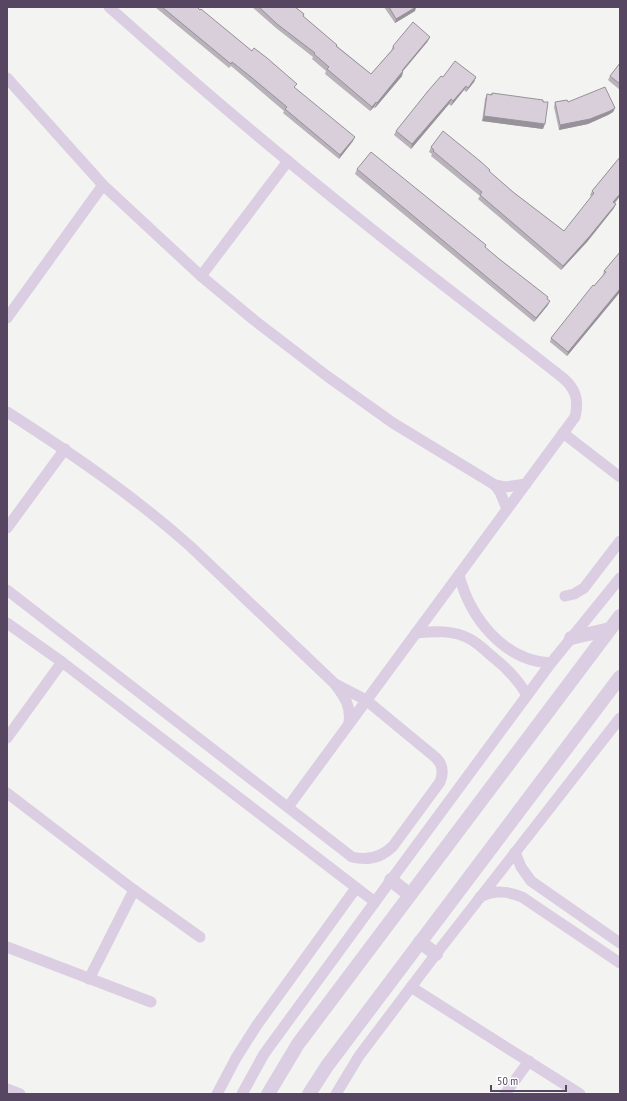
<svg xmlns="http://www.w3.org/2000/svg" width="627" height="1101" font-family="'PT Sans Narrow',sans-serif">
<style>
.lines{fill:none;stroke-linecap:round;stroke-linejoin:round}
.minor{stroke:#dbcee2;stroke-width:11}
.tertiary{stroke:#dbcee2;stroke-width:14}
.wall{fill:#bab2bb}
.shaded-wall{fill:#979199}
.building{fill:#d8cfda;stroke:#979199}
</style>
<rect width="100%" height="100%" fill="#f3f3f1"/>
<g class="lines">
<g class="minor">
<path d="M 109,7 C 192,81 276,153 363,222 C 429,275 497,326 563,378 C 576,389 579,400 575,417 L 288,807"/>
<path d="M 7,78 L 103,185 L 201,276 L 254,320 L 327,376 L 393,423 L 495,485 L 505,487 L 526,484"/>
<path d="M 201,276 L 288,161"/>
<path d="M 7,318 L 103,185"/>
<path d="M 7,412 C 71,453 134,496 191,547 L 335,684 C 345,698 351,705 349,723"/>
<path d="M 563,433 L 620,477"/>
<path d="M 495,485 L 500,492 L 507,509"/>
<path d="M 7,528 L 65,449"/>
<path d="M 459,575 C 470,617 503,661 551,663"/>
<path d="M 7,590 L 352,857 C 368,861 381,858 393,846 L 440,782 C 444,772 443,764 435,757 L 366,700 L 335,684"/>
<path d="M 565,596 L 574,594 L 584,588 L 620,541"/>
<path d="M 7,623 L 62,662 L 375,902"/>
<path d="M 416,633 C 434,631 454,630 470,639 C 479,644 487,652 494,658 C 508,669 518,680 527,695"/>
<path d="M 7,738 L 62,662"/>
<path d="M 7,793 L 134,890 L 200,937"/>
<path d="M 515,852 L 521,867 L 531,881 L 620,943"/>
<path d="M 480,897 C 495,890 507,891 522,897 L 620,963"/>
<path d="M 7,947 L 151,1002"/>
<path d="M 89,979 L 134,890"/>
<path d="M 411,987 L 580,1094"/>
<path d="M 7,1089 L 20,1094"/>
<path d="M 217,1094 L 236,1058 L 257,1025 L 356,888"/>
<path d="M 242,1094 L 264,1054 L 391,880 L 551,663 L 620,578"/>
<path d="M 336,1094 L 359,1056 L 436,954 L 620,718"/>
<path d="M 505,1094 L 529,1061"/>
</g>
<g class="tertiary">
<path d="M 571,638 L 610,629"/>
<path d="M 391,880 L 410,895"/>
<path d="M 420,942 L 436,954"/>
<path d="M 268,1094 L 298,1044 L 620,616"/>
<path d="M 309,1094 L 327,1066 L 620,677"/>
</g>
</g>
<g class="wall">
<path d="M 155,7 L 197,7 L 295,88 L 353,141 L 339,159 L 283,113 L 284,111 L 250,82 L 231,66 L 229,68 Z"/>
<path d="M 252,7 L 295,7 L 304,14 L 303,16 L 337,46 L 371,74 L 391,51 L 393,46 L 428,41 L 403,71 L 402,76 L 375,108 L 374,107 L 370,111 L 325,74 L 326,71 L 312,59 L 313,57 L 276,28 Z"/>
<path d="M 384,7 L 416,7 L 415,11 L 395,23 Z"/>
<path d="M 620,63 L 620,90 L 608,80 L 610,76 Z"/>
<path d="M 443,77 L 476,77 L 474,82 L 466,92 L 464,90 L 451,106 L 449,104 L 411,149 L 394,135 L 396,131 Z"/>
<path d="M 492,93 L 543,129 L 482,121 L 485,99 L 487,94 L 491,95 Z"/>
<path d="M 555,102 L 568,102 L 615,108 L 613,112 L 608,115 L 588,124 L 559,130 L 554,107 Z"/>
<path d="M 431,147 L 490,170 L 489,172 L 513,192 L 564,231 L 592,197 L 590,195 L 592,191 L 620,157 L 620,196 L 615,203 L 614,208 L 587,242 L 561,270 L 478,199 L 480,196 L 431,156 L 432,154 L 429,152 Z"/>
<path d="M 357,169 L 486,245 L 485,247 L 547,299 L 548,305 L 534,322 L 355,174 Z"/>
<path d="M 620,252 L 620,292 L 567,356 L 550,342 L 551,338 L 603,275 L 604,271 Z"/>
</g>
<g class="shaded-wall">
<path d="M 416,7 L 415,11 L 395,23 L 396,19 Z"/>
<path d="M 430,37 L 428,41 L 403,71 L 401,74 L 403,71 L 402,76 L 375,108 L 377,103 L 405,67 Z"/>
<path d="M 476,77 L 474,82 L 466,92 L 468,88 Z"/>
<path d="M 466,86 L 464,90 L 451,106 L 453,101 Z"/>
<path d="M 451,99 L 449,104 L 411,149 L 412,144 Z"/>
<path d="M 376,102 L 374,107 L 370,111 L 372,107 Z"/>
<path d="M 615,108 L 613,112 L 608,115 L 588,124 L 559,130 L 560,125 Z"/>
<path d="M 484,116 L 545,124 L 543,129 L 482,121 Z"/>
<path d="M 355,137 L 353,141 L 339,159 L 340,155 Z"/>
<path d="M 620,194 L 620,196 L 612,206 L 613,202 Z"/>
<path d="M 616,204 L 614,208 L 587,242 L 561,270 L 563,266 Z"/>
<path d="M 620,289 L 620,292 L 567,356 L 568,352 Z"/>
<path d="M 550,301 L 548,305 L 534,322 L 536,318 Z"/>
</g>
<g class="building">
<path d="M 162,7 L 197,7 L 200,10 L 201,9 L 252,51 L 254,48 L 267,58 L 297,84 L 294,87 L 355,137 L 340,155 L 285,109 L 287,107 L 251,77 L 232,62 L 231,64 Z"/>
<path d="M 259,7 L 295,7 L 304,14 L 303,16 L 337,45 L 336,46 L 371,74 L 394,48 L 393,46 L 413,22 L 430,37 L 405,67 L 402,71 L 403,71 L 385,93 L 377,103 L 376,102 L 372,107 L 327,69 L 329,67 L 314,54 L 315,53 L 277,24 Z"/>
<path d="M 389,7 L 416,7 L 396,19 Z"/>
<path d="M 455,61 L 476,77 L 468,88 L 466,86 L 453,101 L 451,99 L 412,144 L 396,131 L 428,91 L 441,76 L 443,77 Z"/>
<path d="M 620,63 L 620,84 L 610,76 Z"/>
<path d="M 605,87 L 615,108 L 610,111 L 590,119 L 560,125 L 555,102 L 567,100 L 568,102 Z"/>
<path d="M 492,93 L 543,100 L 543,102 L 548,102 L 545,124 L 484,116 L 487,94 L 492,95 Z"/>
<path d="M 443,131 L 480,161 L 490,170 L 489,171 L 513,192 L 564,231 L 594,193 L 592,191 L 620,157 L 620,194 L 613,202 L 616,204 L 589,237 L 563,266 L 480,195 L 482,192 L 433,151 L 434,150 L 431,147 Z"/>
<path d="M 371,152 L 486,245 L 485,247 L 498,258 L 548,297 L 547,299 L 550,301 L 536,318 L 357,169 Z"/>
<path d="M 620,252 L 620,289 L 568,352 L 551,338 L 589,290 L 593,285 L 594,286 L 606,272 L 604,271 Z"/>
</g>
<rect width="627" height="1101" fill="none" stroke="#574661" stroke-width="16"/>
<path d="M491 1085v6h75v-6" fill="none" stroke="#574661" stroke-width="2"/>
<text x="497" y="1085" font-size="12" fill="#574661" stroke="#ffffff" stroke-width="3" paint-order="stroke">50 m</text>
</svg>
